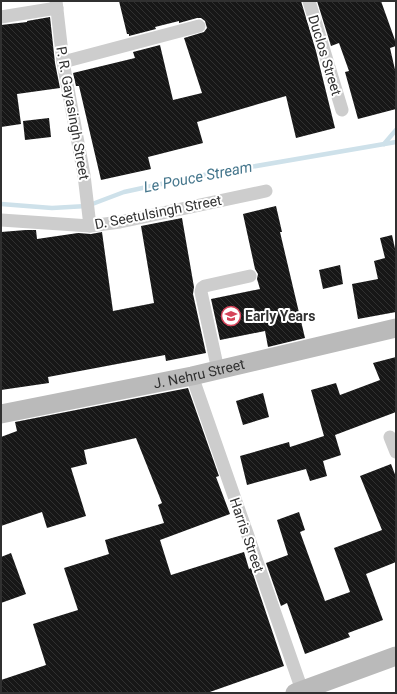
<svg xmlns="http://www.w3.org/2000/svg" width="397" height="694" font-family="Roboto,sans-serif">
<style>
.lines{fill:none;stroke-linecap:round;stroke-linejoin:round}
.stream{stroke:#cee1ea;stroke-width:4.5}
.building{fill:url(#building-back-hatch)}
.street{stroke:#cdcdcd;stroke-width:13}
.secondary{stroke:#bababa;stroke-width:19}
.labels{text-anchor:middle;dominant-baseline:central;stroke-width:4;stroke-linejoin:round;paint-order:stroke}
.street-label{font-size:14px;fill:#303030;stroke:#fff}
.poi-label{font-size:14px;font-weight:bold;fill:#303030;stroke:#fff;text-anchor:start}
.water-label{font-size:15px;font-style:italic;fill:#45768c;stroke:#fff}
</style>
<defs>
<pattern id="building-back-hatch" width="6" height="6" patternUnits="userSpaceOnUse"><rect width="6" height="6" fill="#171717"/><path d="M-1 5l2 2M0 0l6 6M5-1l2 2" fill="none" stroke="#303030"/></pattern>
</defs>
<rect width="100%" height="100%" fill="#fff"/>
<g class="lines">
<g class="stream">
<path d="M 384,144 L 396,130"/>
<path d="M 1,204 L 52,208 L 87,206 L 124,192 L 198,176 L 396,142"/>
</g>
</g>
<g class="building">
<path d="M 119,1 L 301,1 L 316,51 L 335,128 L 296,138 L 286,96 L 197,122 L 203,143 L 148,157 L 151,169 L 101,180 L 79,86 L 76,86 L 73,73 L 135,58 L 133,52 L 160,45 L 173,100 L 202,93 L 184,38 L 204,32 L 207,28 L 205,21 L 201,18 L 197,18 L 179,23 L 179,21 L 155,27 L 156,29 L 129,36 L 129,34 L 127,34 Z"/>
<path d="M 317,1 L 381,1 L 396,43 L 396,46 L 390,48 L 396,74 L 396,109 L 358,119 L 345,72 L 349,71 L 339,43 L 331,46 Z"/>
<path d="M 50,17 L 55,63 L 60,88 L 17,94 L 21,124 L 1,127 L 1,25 L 27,22 L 27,21 Z"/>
<path d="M 49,118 L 51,137 L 25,140 L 23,121 Z"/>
<path d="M 276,206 L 282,232 L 280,232 L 305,338 L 268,347 L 265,331 L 220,340 L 211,299 L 260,289 L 257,279 L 258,274 L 255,269 L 243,214 Z"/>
<path d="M 182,218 L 194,287 L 193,294 L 206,353 L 166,361 L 165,355 L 48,377 L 49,383 L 1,390 L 1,232 L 26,230 L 36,230 L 37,239 L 78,233 L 91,234 L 102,232 L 113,311 L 154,303 L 141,226 Z"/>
<path d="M 392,235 L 396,253 L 396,312 L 358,319 L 352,284 L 378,279 L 374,261 L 385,258 L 380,238 Z"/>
<path d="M 340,265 L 343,284 L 323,289 L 319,270 Z"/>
<path d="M 396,357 L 396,412 L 335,435 L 341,455 L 323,461 L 327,476 L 310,481 L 306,469 L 247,485 L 240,456 L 289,442 L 290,447 L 324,436 L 311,390 L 336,383 L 340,395 L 380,380 L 373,363 Z"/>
<path d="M 188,388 L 219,476 L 216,477 L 230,514 L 160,540 L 171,575 L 244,552 L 249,569 L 251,568 L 284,666 L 207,693 L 1,693 L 1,680 L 46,665 L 33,624 L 78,610 L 64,568 L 109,554 L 105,540 L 164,523 L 158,505 L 162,503 L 136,438 L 84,450 L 87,464 L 71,468 L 86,516 L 47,528 L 42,512 L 1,526 L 1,437 L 17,431 L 15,422 Z"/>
<path d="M 263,393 L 269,417 L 243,425 L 236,401 Z"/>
<path d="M 391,464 L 396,477 L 396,562 L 366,574 L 383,620 L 348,633 L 350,637 L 305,654 L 287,603 L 281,606 L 266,563 L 288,555 L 277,520 L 299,512 L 305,530 L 300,532 L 325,601 L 350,592 L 334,548 L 382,530 L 360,476 Z"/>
<path d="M 11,553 L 26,594 L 1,603 L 1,557 Z"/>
</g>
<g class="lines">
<g class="street">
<path d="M 56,1 L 63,62 L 84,175 L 90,226"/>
<path d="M 309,1 L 342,110"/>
<path d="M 1,17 L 57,8"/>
<path d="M 63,62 L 199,26"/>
<path d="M 1,220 L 90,226 L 120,222 L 266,191"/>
<path d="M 218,370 L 201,292 L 202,288 L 205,286 L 250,276"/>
<path d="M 192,376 L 303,693"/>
<path d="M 390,437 L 396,452"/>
</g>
<g class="secondary">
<path id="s1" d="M 1,414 L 192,376 L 396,328"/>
<path d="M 295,693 L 396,656"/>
</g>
</g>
<defs>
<symbol id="school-ring" viewBox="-11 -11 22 22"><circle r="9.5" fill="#fff" stroke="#d6445a" stroke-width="1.5"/><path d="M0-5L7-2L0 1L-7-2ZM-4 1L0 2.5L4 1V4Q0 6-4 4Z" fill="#d6445a"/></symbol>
</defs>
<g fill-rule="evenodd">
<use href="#school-ring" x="220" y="305" width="22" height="22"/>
</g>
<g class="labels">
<g class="street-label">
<text transform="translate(325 55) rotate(73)">Duclos Street</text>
<text transform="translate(73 113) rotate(80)">P. R. Gayasingh Street</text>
<text transform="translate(158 212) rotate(-11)">D. Seetulsingh Street</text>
<text stroke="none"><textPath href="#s1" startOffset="202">J. Nehru Street</textPath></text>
<text transform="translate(247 535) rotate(71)">Harris Street</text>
</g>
<g class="poi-label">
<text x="245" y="316">Early Years</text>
</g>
<g class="water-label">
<text transform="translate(198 177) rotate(-11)">Le Pouce Stream</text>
</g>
</g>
<rect width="397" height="694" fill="none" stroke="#303030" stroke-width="4"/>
</svg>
